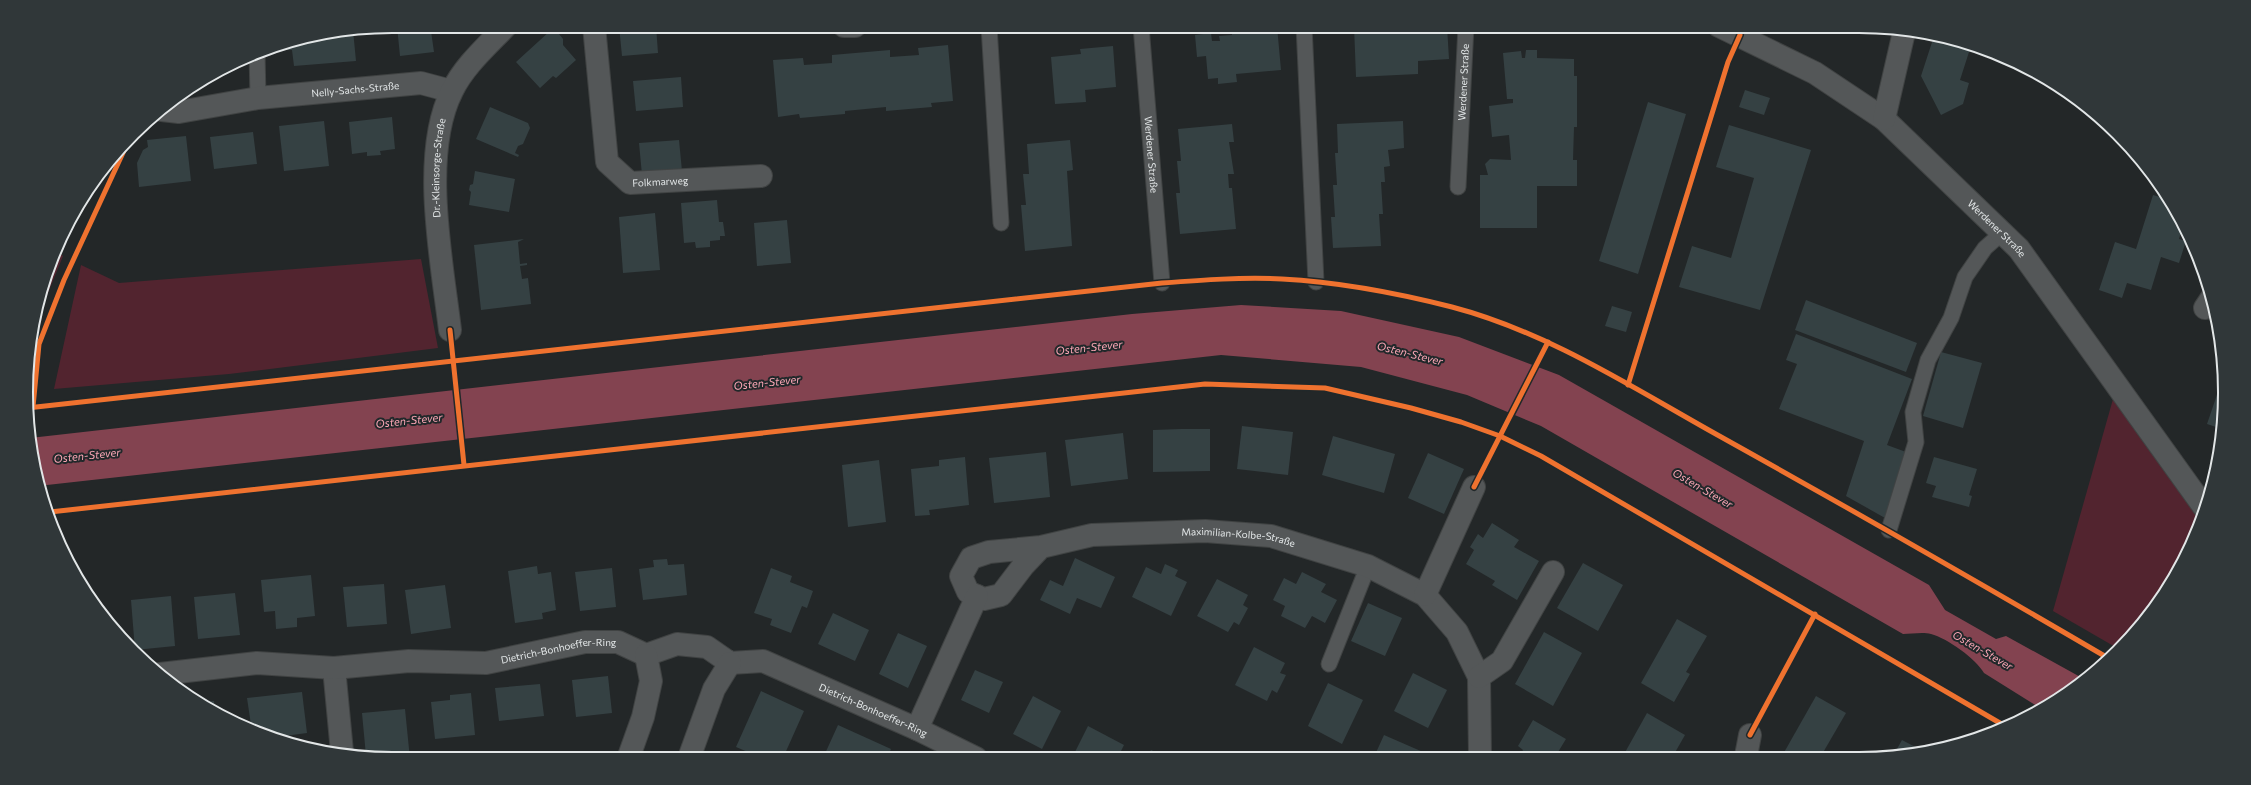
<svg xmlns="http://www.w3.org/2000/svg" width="2251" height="785" font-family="Commissioner,sans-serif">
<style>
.green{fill:#52242f}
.water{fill:#834350}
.building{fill:#354143}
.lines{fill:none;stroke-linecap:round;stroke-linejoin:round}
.lane-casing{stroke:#404343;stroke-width:17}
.street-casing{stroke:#404343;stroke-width:24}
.lane{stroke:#545758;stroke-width:15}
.street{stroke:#545758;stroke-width:22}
.cycleway-casing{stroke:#21282a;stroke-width:8}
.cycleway{stroke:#ef722f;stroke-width:5}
.labels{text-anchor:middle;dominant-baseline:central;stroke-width:4;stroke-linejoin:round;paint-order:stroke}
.street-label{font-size:10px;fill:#e2e6e7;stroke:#21282a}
.water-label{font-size:11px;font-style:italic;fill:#fba6b5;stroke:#21282a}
.rim{fill:none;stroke:#e2e6e7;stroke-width:2}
</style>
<rect width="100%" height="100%" fill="#232728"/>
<g class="green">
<path d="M 57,252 L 63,256 L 34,327 Z"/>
<path d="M 421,259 L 438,348 L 229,374 L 54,389 L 81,265 L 119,283 Z"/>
<path d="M 2117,385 L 2205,506 L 2176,576 L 2117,648 L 2053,611 Z"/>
</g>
<path class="water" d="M 1241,305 L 1341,311 L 1459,337 L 1559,375 L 1929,585 L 1945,610 L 1996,639 L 2006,636 L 2084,679 L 2040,708 L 1984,673 C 1976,659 1947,638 1931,634 C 1923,632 1911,634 1903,634 L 1541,426 L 1467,395 L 1361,367 L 1221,355 L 38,486 L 30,438 L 898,340 L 1132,314 Z"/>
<g class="building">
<path d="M 397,26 L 436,26 L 431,31 L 434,52 L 400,56 Z"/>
<path d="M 619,26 L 656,26 L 658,53 L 622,56 Z"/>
<path d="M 1277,26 L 1281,70 L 1236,74 L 1237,82 L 1218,84 L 1218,78 L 1208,79 L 1206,56 L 1197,57 L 1195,35 L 1211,33 L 1212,41 L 1220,41 L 1219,36 L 1232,35 L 1232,29 Z"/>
<path d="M 1354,26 L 1447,26 L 1449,59 L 1418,61 L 1418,74 L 1356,77 Z"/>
<path d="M 353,30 L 356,61 L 294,66 L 292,50 L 286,50 L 285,44 L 321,33 Z"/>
<path d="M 550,31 L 553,34 L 559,34 L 563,39 L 563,45 L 576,60 L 556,78 L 553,76 L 540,88 L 516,62 Z"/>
<path d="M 1934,36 L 1953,38 L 1975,47 L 1969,52 L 1960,80 L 1969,83 L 1963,104 L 1941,115 L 1921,76 Z"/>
<path d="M 948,45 L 953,101 L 931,103 L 932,107 L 886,111 L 886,107 L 845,111 L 845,114 L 800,118 L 799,114 L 778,117 L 773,60 L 803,58 L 804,65 L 832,63 L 832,55 L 890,50 L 890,57 L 919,55 L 918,48 Z"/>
<path d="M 1113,46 L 1116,87 L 1085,90 L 1086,102 L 1055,104 L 1051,57 L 1081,54 L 1080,49 Z"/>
<path d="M 1526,50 L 1537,50 L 1537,58 L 1574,59 L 1574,76 L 1577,76 L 1577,127 L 1574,127 L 1573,160 L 1577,160 L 1577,186 L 1537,186 L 1537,228 L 1480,228 L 1480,175 L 1488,175 L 1485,164 L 1490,159 L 1511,160 L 1509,135 L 1492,137 L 1489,106 L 1513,103 L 1513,99 L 1507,99 L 1503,53 L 1521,51 L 1522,58 L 1525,58 Z"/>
<path d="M 681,77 L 683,107 L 636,111 L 633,81 Z"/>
<path d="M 1745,90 L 1770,98 L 1764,115 L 1739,107 Z"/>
<path d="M 1648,102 L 1686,114 L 1638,274 L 1599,261 Z"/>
<path d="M 490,107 L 528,123 L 530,128 L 523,144 L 518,146 L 515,153 L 519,155 L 518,157 L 476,139 Z"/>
<path d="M 392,117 L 395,149 L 380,151 L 381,155 L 367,156 L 367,152 L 352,154 L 349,122 Z"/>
<path d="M 324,121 L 329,166 L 284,171 L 279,126 Z"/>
<path d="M 1403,121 L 1404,148 L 1388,150 L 1390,166 L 1384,167 L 1385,182 L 1381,182 L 1383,214 L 1379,214 L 1381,246 L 1333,248 L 1331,217 L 1335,217 L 1333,185 L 1337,185 L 1335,153 L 1338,153 L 1337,124 Z"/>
<path d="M 1232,124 L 1234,142 L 1229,142 L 1234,174 L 1228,174 L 1229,188 L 1232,188 L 1236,229 L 1180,234 L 1176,193 L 1180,193 L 1177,161 L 1181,161 L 1178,129 Z"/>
<path d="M 1729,125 L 1811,150 L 1760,310 L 1679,287 L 1692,246 L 1731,258 L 1754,178 L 1716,167 Z"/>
<path d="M 253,132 L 257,164 L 214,169 L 210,137 Z"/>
<path d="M 186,136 L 191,181 L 139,187 L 137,163 L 143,150 L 148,147 L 147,140 Z"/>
<path d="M 679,140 L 682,171 L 642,175 L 639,143 Z"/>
<path d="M 1070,140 L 1073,170 L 1067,171 L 1072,246 L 1025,251 L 1021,205 L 1026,205 L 1023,174 L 1029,174 L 1027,144 Z"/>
<path d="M 475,171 L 515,179 L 509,212 L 469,205 L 471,192 L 469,190 L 470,185 L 473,184 Z"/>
<path d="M 2162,190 L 2176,209 L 2183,225 L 2179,239 L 2186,241 L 2179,263 L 2161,257 L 2151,290 L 2127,283 L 2122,298 L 2099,290 L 2115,242 L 2136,249 L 2153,195 L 2160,197 Z"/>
<path d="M 717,200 L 719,222 L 723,222 L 725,236 L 720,236 L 720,240 L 710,241 L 710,247 L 696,248 L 695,242 L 684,243 L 681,203 Z"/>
<path d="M 655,213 L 660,270 L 623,273 L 619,217 Z"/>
<path d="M 787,220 L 791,263 L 757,266 L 754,223 Z"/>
<path d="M 524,239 L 518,242 L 520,264 L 527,263 L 527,265 L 520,266 L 522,279 L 528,278 L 531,304 L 481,310 L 474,245 Z"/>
<path d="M 1806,300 L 1917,343 L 1906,372 L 1795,330 Z"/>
<path d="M 1612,306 L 1632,312 L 1626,332 L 1605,326 Z"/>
<path d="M 1796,334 L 1912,379 L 1887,445 L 1906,452 L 1885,518 L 1846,496 L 1864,441 L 1779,409 L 1797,364 L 1786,360 Z"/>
<path d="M 1941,352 L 1982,363 L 1963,428 L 1923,416 Z"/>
<path d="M 2223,377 L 2224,416 L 2222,429 L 2207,424 Z"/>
<path d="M 1242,426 L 1293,432 L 1288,475 L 1237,469 Z"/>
<path d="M 1181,429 L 1210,429 L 1210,471 L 1153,472 L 1153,430 Z"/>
<path d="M 1123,433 L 1128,479 L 1071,486 L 1065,440 Z"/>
<path d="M 1333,436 L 1395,454 L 1384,493 L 1322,475 Z"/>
<path d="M 1046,452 L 1050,497 L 994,503 L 989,458 Z"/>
<path d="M 1428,453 L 1464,469 L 1444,514 L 1408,498 Z"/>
<path d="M 965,457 L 969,505 L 929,510 L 930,515 L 915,516 L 911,469 L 939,466 L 939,460 Z"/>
<path d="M 1934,457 L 1977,469 L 1969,495 L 1972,496 L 1969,507 L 1932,497 L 1936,486 L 1926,483 Z"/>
<path d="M 879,460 L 886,522 L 848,527 L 842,465 Z"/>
<path d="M 1492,523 L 1519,540 L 1514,547 L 1539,561 L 1517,600 L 1492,585 L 1495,581 L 1466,564 L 1474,550 L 1470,547 L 1478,534 L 1483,538 Z"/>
<path d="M 1075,558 L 1115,577 L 1101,608 L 1077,598 L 1070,614 L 1040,600 L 1050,580 L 1063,586 Z"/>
<path d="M 667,559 L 668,565 L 684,564 L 687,595 L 643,600 L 639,569 L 654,567 L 653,560 Z"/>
<path d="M 1583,563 L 1623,585 L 1598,631 L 1557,608 Z"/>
<path d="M 1165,564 L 1178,570 L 1175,576 L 1187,582 L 1171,616 L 1132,597 L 1146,567 L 1161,574 Z"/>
<path d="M 537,566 L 538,574 L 551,572 L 556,610 L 542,613 L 543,619 L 515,623 L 508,571 Z"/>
<path d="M 612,568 L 616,607 L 580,611 L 575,572 Z"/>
<path d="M 771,568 L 792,576 L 790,582 L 813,591 L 807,608 L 802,606 L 791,633 L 770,625 L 772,619 L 754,613 Z"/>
<path d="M 1302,572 L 1326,584 L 1321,592 L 1337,600 L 1325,623 L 1312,616 L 1305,628 L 1281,616 L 1285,606 L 1273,600 L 1284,578 L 1296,584 Z"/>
<path d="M 311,575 L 315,616 L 297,618 L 297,627 L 276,629 L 275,611 L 264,612 L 261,580 Z"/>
<path d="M 1217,579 L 1248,595 L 1243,605 L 1248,608 L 1239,625 L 1234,622 L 1228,632 L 1197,616 Z"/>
<path d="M 384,584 L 387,624 L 347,627 L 343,587 Z"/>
<path d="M 445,585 L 451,628 L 411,634 L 405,590 Z"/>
<path d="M 235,593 L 240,635 L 198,639 L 194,597 Z"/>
<path d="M 171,596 L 175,646 L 135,650 L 131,600 Z"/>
<path d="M 1368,603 L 1402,618 L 1385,656 L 1351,641 Z"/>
<path d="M 833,613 L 869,630 L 855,661 L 818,644 Z"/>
<path d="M 1677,619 L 1707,636 L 1686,672 L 1690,674 L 1674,702 L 1641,683 Z"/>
<path d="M 1544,632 L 1582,653 L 1553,706 L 1515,684 Z"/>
<path d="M 898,633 L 927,646 L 908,688 L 879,674 Z"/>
<path d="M 1254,647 L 1285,663 L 1280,673 L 1286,675 L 1277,693 L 1272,690 L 1267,701 L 1235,685 Z"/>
<path d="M 975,670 L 1003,682 L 989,713 L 961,700 Z"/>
<path d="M 1413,673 L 1447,690 L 1428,728 L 1394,711 Z"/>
<path d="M 608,676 L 612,713 L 576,717 L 572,680 Z"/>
<path d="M 1328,683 L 1363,700 L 1342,744 L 1308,726 Z"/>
<path d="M 540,684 L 544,716 L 499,721 L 495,688 Z"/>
<path d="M 761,691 L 804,711 L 783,758 L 762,758 L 736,747 Z"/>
<path d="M 302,692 L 307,733 L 277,737 L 251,725 L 247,698 Z"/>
<path d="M 471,693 L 475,735 L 435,739 L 431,702 L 450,700 L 450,695 Z"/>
<path d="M 1033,696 L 1061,711 L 1042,749 L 1013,734 Z"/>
<path d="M 1816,696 L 1846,713 L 1821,756 L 1782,756 Z"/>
<path d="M 214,701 L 215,709 L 201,702 Z"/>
<path d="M 405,709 L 410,759 L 366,756 L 362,713 Z"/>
<path d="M 1647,713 L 1685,735 L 1673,756 L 1623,756 Z"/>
<path d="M 1533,720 L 1566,739 L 1555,757 L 1519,757 L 1523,750 L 1518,746 Z"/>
<path d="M 838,725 L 891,749 L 887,758 L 823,758 Z"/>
<path d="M 1088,726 L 1124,745 L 1118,757 L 1072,758 Z"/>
<path d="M 1384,735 L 1423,752 L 1420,757 L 1374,757 Z"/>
<path d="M 1902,740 L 1923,751 L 1907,756 L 1893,756 Z"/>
<path d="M 1151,750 L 1166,757 L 1147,757 Z"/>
</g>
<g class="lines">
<defs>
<g id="lane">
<path d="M 989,26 L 1001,223"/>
<path id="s1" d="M 1141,26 L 1162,283"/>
<path d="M 1304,26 L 1316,282"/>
<path d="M 257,52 L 258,98"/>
<path id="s2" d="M 1458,187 L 1466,26"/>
<path d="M 1889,530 L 1916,442 L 1913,412 L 1928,360 L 1951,318 L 1965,277 L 1985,248 L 2002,233"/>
<path d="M 1329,664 L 1368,566"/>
</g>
<g id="street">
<path id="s3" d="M 594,26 L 607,162 L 630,183 L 761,176"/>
<path d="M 844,26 L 855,26"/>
<path id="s4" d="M 1719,26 L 1815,73 L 1884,119 L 2019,249 L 2204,507"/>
<path id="s5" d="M 162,110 L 179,112 L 258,98 L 421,83 L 451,91"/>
<path d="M 1884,119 L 1904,32"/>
<path d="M 2205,308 L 2211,299"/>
<path id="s6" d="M 450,330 C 442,262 420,154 452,91 C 464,66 487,46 506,26"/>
<path id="s7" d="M 1041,547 L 1023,566 L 1001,595 L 984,599 L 968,592 L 961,576 L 971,558 L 989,552 L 1041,547 L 1092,535 L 1205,531 L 1271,536 L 1368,566 L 1425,595 L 1457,632 L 1479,677 L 1480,757"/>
<path d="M 1425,595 L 1474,487"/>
<path d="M 334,668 L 342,752"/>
<path id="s8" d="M 160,674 L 257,663 L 334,668 L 409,661 L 486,663 L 585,642 L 618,642 L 646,655 L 677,644 L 707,647 L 730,663 L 763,661 L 917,729 L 976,758"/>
<path d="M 1479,677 L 1502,661 L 1553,572"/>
<path d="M 917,729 L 977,596"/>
<path d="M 1746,756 L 1750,735"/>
<path d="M 689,758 L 714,689 L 730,663"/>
<path d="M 628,759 L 643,717 L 651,681 L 646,655"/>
</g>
</defs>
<use href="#lane" class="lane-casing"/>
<use href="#street" class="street-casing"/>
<use href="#lane" class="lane"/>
<use href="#street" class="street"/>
<defs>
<g id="cycleway">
<path d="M 450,330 L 464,465"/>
<path d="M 1628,385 L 1728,62 L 1740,35"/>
<path d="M 33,407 L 39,344 L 64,280 L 128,142"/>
<path d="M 27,408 L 1162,283 C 1202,280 1242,277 1282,279 C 1339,282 1397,293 1452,307 C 1547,332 1630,386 1714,433 C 1847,507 1978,582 2108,658"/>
<path d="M 1474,487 L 1548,342"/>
<path d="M 50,512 L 1205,384 L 1325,388 L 1411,408 L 1461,422 L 1500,436 L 1541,456 L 2005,726"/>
<path d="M 1750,735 L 1815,614"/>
</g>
</defs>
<use href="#cycleway" class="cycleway-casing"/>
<use href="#cycleway" class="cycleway"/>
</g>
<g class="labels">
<g class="street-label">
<text stroke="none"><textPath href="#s2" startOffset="105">Werdener Straße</textPath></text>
<text stroke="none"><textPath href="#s5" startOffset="195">Nelly-Sachs-Straße</textPath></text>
<text stroke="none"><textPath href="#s1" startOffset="129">Werdener Straße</textPath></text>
<text stroke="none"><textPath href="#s6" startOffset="163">Dr.-Kleinsorge-Straße</textPath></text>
<text stroke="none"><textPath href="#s3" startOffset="198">Folkmarweg</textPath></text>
<text stroke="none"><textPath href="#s4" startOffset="347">Werdener Straße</textPath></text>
<text stroke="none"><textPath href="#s7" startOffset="406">Maximilian-Kolbe-Straße</textPath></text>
<text stroke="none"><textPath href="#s8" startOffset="401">Dietrich-Bonhoeffer-Ring</textPath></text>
<text stroke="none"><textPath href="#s8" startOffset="737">Dietrich-Bonhoeffer-Ring</textPath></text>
</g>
<g class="water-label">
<text transform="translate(1089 347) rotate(-6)">Osten-Stever</text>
<text transform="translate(1410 353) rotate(14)">Osten-Stever</text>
<text transform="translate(767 382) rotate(-6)">Osten-Stever</text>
<text transform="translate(409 420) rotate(-6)">Osten-Stever</text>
<text transform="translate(87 455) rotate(-6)">Osten-Stever</text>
<text transform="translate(1703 488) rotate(30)">Osten-Stever</text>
<text transform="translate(1983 650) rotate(30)">Osten-Stever</text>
</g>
</g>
<path d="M0 0H2251V785H0ZM392 33H1859A359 359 0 0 1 2218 392V393A359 359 0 0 1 1859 752H392A359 359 0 0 1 33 393V392A359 359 0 0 1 392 33Z" fill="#303739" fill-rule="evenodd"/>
<path class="rim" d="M392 33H1859A359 359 0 0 1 2218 392V393A359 359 0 0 1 1859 752H392A359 359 0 0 1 33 393V392A359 359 0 0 1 392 33Z"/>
</svg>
